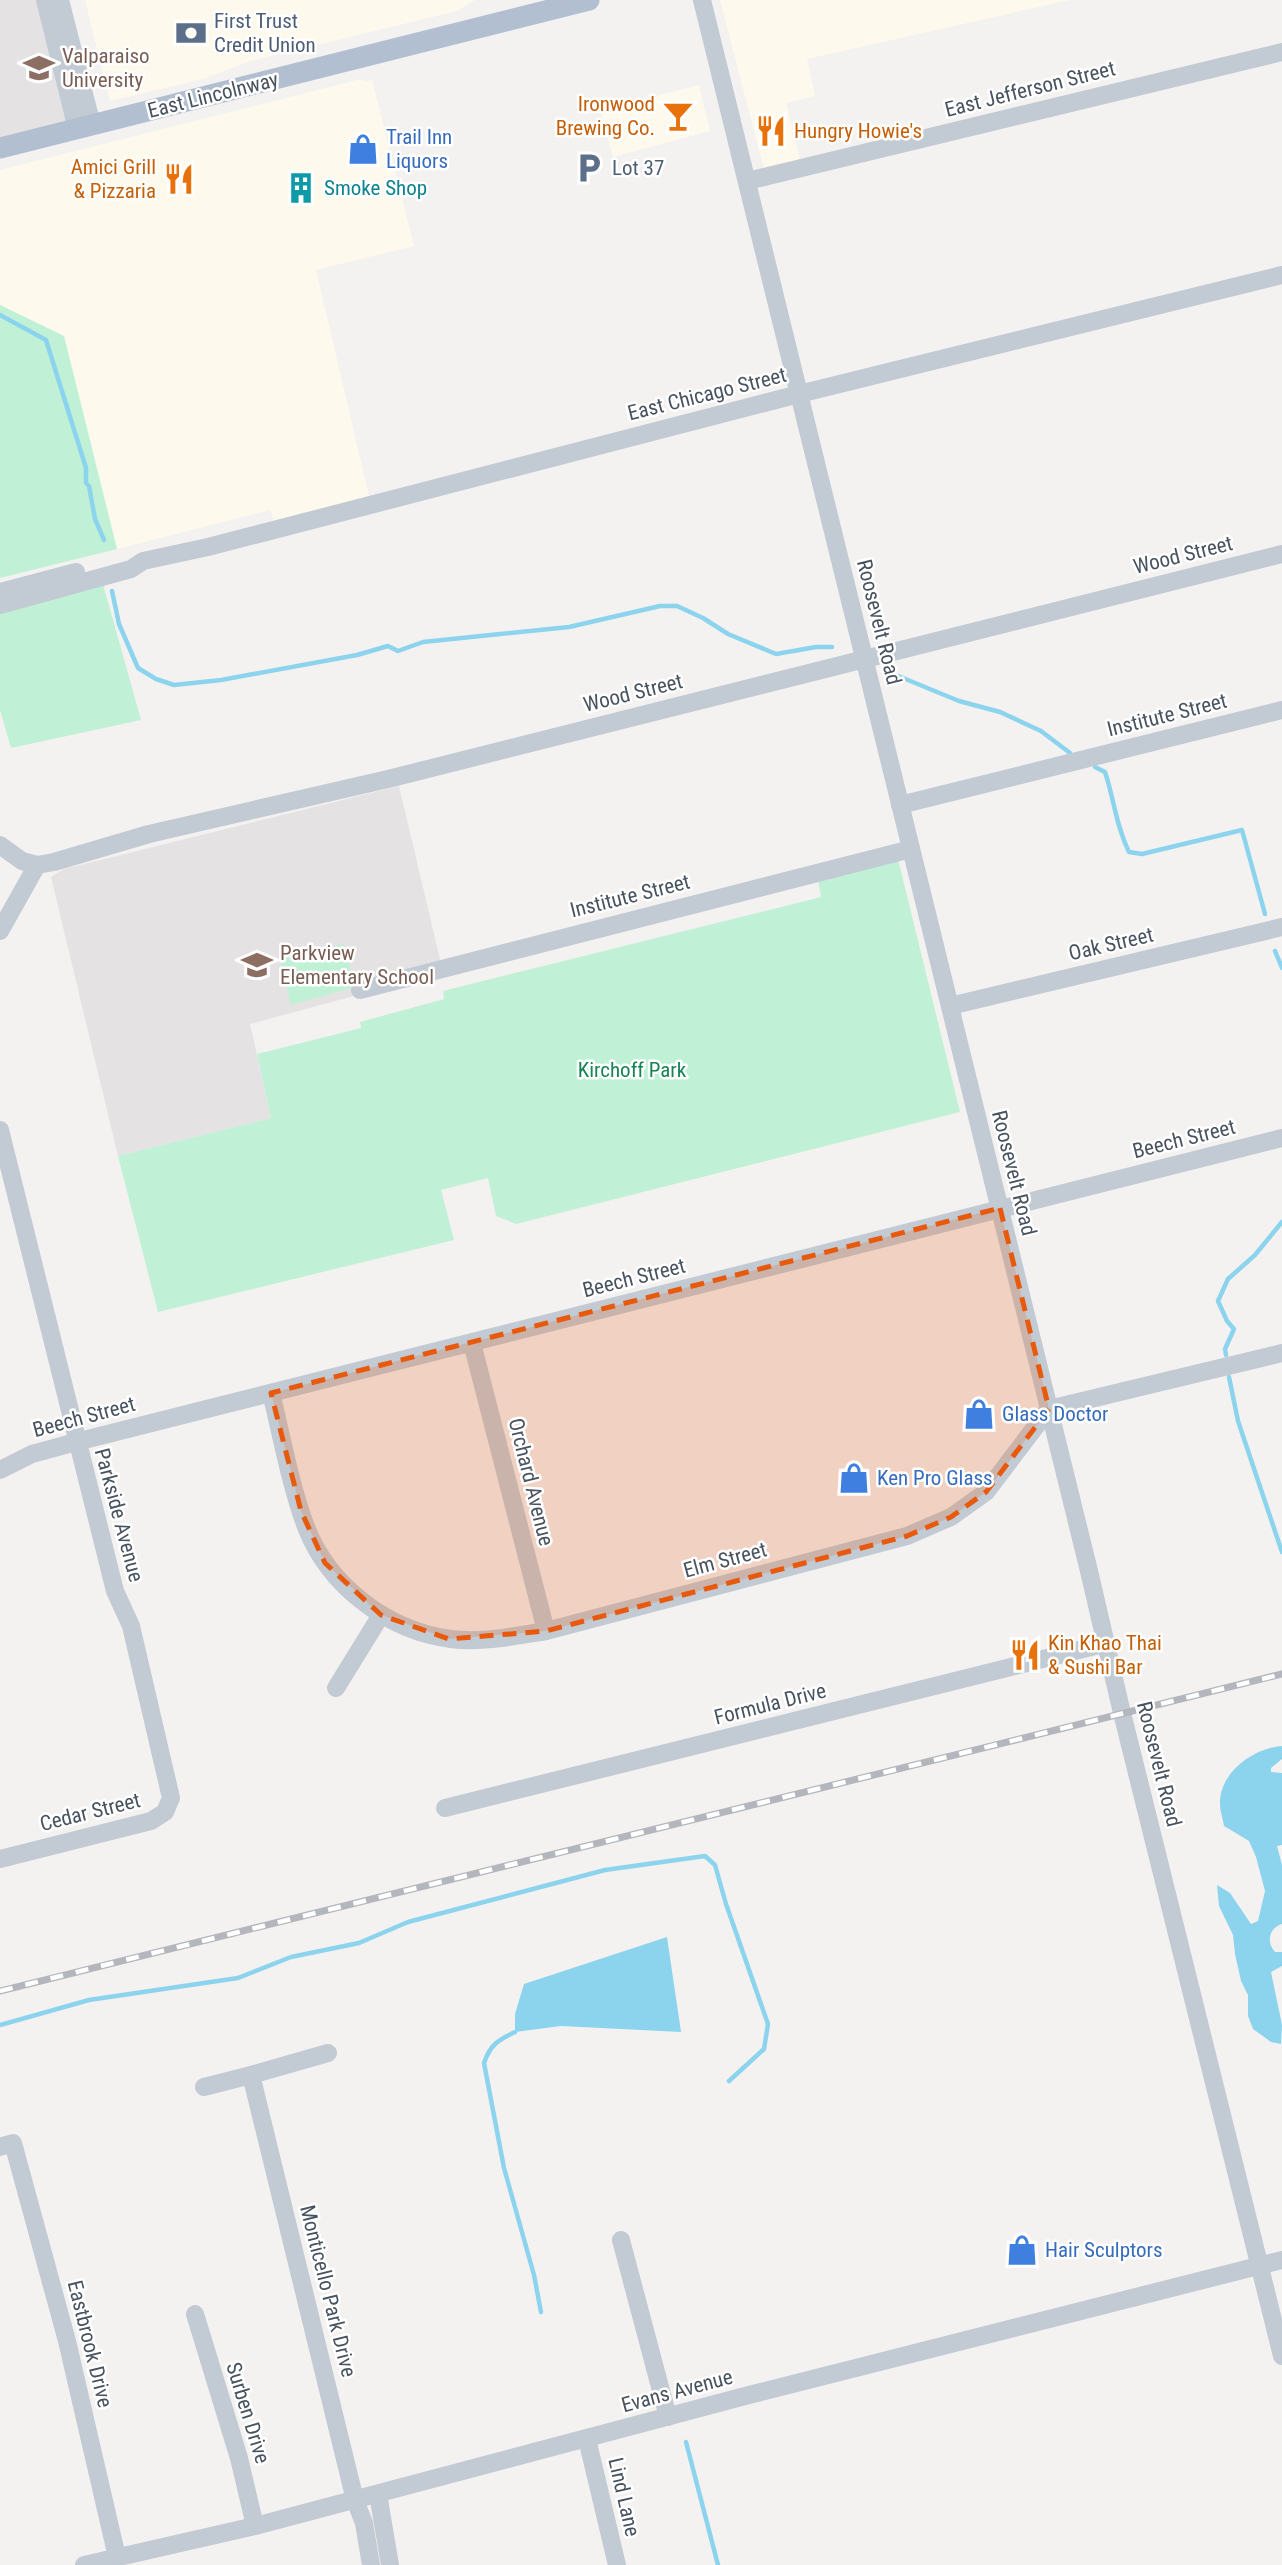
<svg xmlns="http://www.w3.org/2000/svg" width="1282" height="2565" font-family="'Roboto Condensed',sans-serif">
<style>
.commercial{fill:#fdf9ec}
.education{fill:#e5e2e3}
.green{fill:#c0f1d6}
.water{fill:#8cd4ee}
.lines{fill:none;stroke-linecap:round;stroke-linejoin:round}
.stream{stroke:#8cd4ee;stroke-width:4.5}
.minor{stroke:#c2cad3;stroke-width:18}
.major{stroke:#b1bfd0;stroke-width:21}
.rail-casing{stroke:#b3b6bc;stroke-width:7}
.rail{stroke:#fff;stroke-width:4.5;stroke-dasharray:13;stroke-linecap:butt}
.marked{fill:#e8590c;fill-opacity:0.2;stroke:#e8590c;stroke-width:5;stroke-dasharray:14 9;stroke-linejoin:round}
.labels{text-anchor:middle;dominant-baseline:central;stroke-width:5;stroke-linejoin:round;paint-order:stroke}
.service-label{font-size:21px;fill:#4e5e75;stroke:#fff;text-anchor:start}
.education-label{font-size:21px;fill:#785e54;stroke:#fff;text-anchor:start}
.street-label{font-size:21px;fill:#48535f;stroke:#fff}
.food-label{font-size:21px;fill:#c56008;stroke:#fff;text-anchor:end}
.shop-label{font-size:21px;fill:#366cbe;stroke:#fff;text-anchor:start}
.culture-label{font-size:21px;fill:#0d838f;stroke:#fff;text-anchor:start}
.park-label{font-size:21px;fill:#168454;stroke:#fff}
</style>
<rect width="100%" height="100%" fill="#f4f1f1"/>
<g class="commercial">
<path d="M 85,0 L 475,0 L 457,11 L 247,62 L 203,79 L 110,101 Z"/>
<path d="M 720,0 L 1070,0 L 807,59 L 815,96 L 786,103 L 801,163 L 764,169 Z"/>
<path d="M 361,79 L 365,82 L 372,80 L 414,246 L 316,270 L 369,496 L 274,521 L 270,510 L 117,549 L 64,336 L 0,305 L 0,170 Z"/>
<path d="M 699,85 L 710,131 L 613,157 L 600,110 Z"/>
</g>
<g class="education">
<path d="M 0,0 L 60,0 L 92,125 L 0,148 Z"/>
<path d="M 399,786 L 443,972 L 250,1024 L 271,1118 L 118,1156 L 51,877 L 64,869 Z"/>
</g>
<g class="green">
<path d="M 0,305 L 64,336 L 117,549 L 0,578 Z"/>
<path d="M 103,584 L 141,720 L 11,748 L 0,710 L 0,611 Z"/>
<path d="M 898,859 L 960,1112 L 516,1224 L 496,1216 L 488,1178 L 441,1190 L 454,1240 L 158,1312 L 118,1156 L 271,1118 L 257,1054 L 361,1028 L 360,1022 L 444,999 L 443,991 L 821,897 L 818,880 Z"/>
<path d="M 344,944 L 355,987 L 291,1005 L 280,960 Z"/>
</g>
<g class="water">
<path d="M 1282,1746 L 1282,1759 L 1271,1768 L 1271,1772 L 1282,1773 L 1282,1845 L 1277,1846 L 1282,1865 L 1282,1924 C 1269,1928 1266,1942 1275,1952 L 1282,1952 L 1282,1966 L 1271,1972 L 1282,2025 L 1281,2044 L 1271,2042 L 1253,2029 L 1248,2016 L 1248,1995 L 1241,1981 L 1235,1954 L 1233,1935 L 1219,1906 L 1217,1885 L 1230,1893 L 1251,1924 L 1258,1921 L 1265,1891 L 1256,1857 L 1249,1841 L 1224,1826 C 1223,1819 1220,1811 1220,1804 C 1219,1773 1253,1748 1282,1746 Z"/>
<path d="M 667,1937 L 681,2032 L 561,2026 L 515,2032 L 515,2014 L 524,1984 Z"/>
</g>
<g class="lines">
<g class="stream">
<path d="M 0,315 L 46,340 L 86,468 L 86,483 L 89,486 L 95,519 L 104,540"/>
<path d="M 112,591 L 119,624 L 138,668 L 156,679 L 174,685 L 221,680 L 357,655 L 388,646 L 398,651 L 423,642 L 569,627 L 660,606 L 677,606 L 703,618 L 728,634 L 776,654 L 816,647 L 832,647"/>
<path d="M 886,671 L 959,701 L 1000,712 L 1041,731 L 1070,753"/>
<path d="M 1095,767 L 1105,772 C 1114,799 1116,826 1129,852 L 1142,854 L 1242,830 L 1265,914"/>
<path d="M 1275,951 L 1282,968"/>
<path d="M 1226,1355 L 1225,1349 L 1234,1329 L 1227,1321 L 1218,1301 L 1228,1279 L 1255,1255 L 1282,1222"/>
<path d="M 1229,1377 L 1238,1421 L 1282,1552"/>
<path d="M 0,2025 L 89,2000 L 238,1978 L 291,1957 L 359,1943 L 408,1922 L 605,1870 L 705,1856 L 715,1865 L 726,1904 L 768,2024 L 764,2049 L 729,2081"/>
<path d="M 515,2032 C 498,2040 490,2045 484,2063 L 504,2168 L 534,2275 L 541,2312"/>
<path d="M 686,2442 L 718,2565"/>
</g>
<g class="minor">
<path d="M 45,0 L 77,129"/>
<path d="M 60,0 L 92,125"/>
<path d="M 702,0 L 1089,1571 L 1122,1713 L 1282,2356"/>
<path d="M 747,181 L 1282,52"/>
<path d="M 0,592 L 76,572"/>
<path d="M 0,605 L 131,569 L 143,561 L 208,547 L 799,394 L 1282,275"/>
<path d="M 900,805 L 1282,710"/>
<path d="M 0,845 L 22,861 L 37,865 L 54,862 L 149,834 L 388,779 L 1282,554"/>
<path d="M 0,931 L 37,865"/>
<path d="M 360,990 L 911,849"/>
<path d="M 950,1006 L 1282,927"/>
<path d="M 0,1130 L 115,1591 L 131,1626 L 171,1798 L 165,1812 L 151,1821 L 0,1859"/>
<path d="M 472,1343 L 546,1631"/>
<path d="M 271,1393 C 282,1437 290,1484 306,1527 C 329,1586 388,1631 451,1639 C 483,1643 515,1636 546,1631 L 907,1536 L 951,1517 L 986,1492 L 1049,1409 L 1282,1353"/>
<path d="M 0,1470 L 32,1454 L 76,1442 L 1282,1138"/>
<path d="M 336,1688 L 381,1615"/>
<path d="M 445,1808 L 1107,1643"/>
<path d="M 251,2075 L 328,2053"/>
<path d="M 204,2087 L 251,2075 L 355,2500 L 364,2523 L 371,2565"/>
<path d="M 0,2147 L 13,2143 L 67,2341 L 117,2557"/>
<path d="M 621,2240 L 668,2417"/>
<path d="M 195,2314 L 239,2458 L 255,2526"/>
<path d="M 587,2439 L 617,2565"/>
<path d="M 378,2494 L 390,2565"/>
<path d="M 84,2565 L 255,2526 L 749,2395 L 1282,2260"/>
</g>
<path class="major" d="M 0,148 L 589,0"/>
<defs>
<path id="rail" d="M 0,1991 L 1282,1674"/>
</defs>
<use href="#rail" class="rail-casing"/>
<use href="#rail" class="rail"/>
</g>
<path class="marked" d="M 1000,1208 L 1049,1409 L 986,1492 L 951,1517 L 907,1536 L 546,1631 L 449,1639 L 381,1615 L 325,1563 L 301,1511 L 271,1393 Z"/>
<defs>
<symbol id="bank-bare" viewBox="-9 -9 18 18"><path d="M-6-4H6V4H-6ZM0-2.3a2.3 2.3 0 1 0 0 4.6a2.3 2.3 0 1 0 0-4.6Z" fill="#5c6f8a" stroke="#fff" stroke-width="2.5" paint-order="stroke"/></symbol>
<symbol id="university-bare" viewBox="-9 -9 18 18"><path d="M0-5L7-2L0 1L-7-2ZM-4 1L0 2.5L4 1V4Q0 6-4 4Z" fill="#8d6e63" stroke="#fff" stroke-width="2.5" paint-order="stroke"/></symbol>
<symbol id="bar-bare" viewBox="-9 -9 18 18"><path d="M-6-5H6L.8 .8V4.5H3.5V6h-7V4.5H-.8V.8Z" fill="#e8710a" stroke="#fff" stroke-width="2.5" paint-order="stroke"/></symbol>
<symbol id="restaurant-bare" viewBox="-9 -9 18 18"><path d="M-5-6h1v4h1v-4h1v4h1v-4h1v5L-1.5 .5V6h-2V.5L-5-1ZM5-6V6H3V1.5H1.5Q1.5-4 5-6Z" fill="#e8710a" stroke="#fff" stroke-width="2.5" paint-order="stroke"/></symbol>
<symbol id="shop-bare" viewBox="-9 -9 18 18"><path d="M-5-2.5h2.3a2.7 3.5 0 0 1 5.4 0H5L5.5 6h-11ZM-1.5-2.5h3a1.5 2.3 0 0 0-3 0Z" fill="#3f7fe0" stroke="#fff" stroke-width="2.5" paint-order="stroke"/></symbol>
<symbol id="parking-bare" viewBox="-9 -9 18 18"><path d="M-3.5-5.5H1a3.5 3.5 0 0 1 0 7H-1V5.5H-3.5ZM-1-3.4V-.6H.8a1.4 1.4 0 0 0 0-2.8Z" fill="#5c6f8a" stroke="#fff" stroke-width="2.5" paint-order="stroke"/></symbol>
<symbol id="building-bare" viewBox="-9 -9 18 18"><path d="M-4-6H4V6H1V3H-1V6H-4ZM-2.5-4.3h1.7v1.8h-1.7ZM.8-4.3h1.7v1.8H.8ZM-2.5-1h1.7V.8h-1.7ZM.8-1h1.7V.8H.8Z" fill="#0f9aa8" stroke="#fff" stroke-width="2.5" paint-order="stroke"/></symbol>
<symbol id="school-bare" viewBox="-9 -9 18 18"><path d="M0-5L7-2L0 1L-7-2ZM-4 1L0 2.5L4 1V4Q0 6-4 4Z" fill="#8d6e63" stroke="#fff" stroke-width="2.5" paint-order="stroke"/></symbol>
</defs>
<g fill-rule="evenodd">
<use href="#bank-bare" x="169" y="11" width="44" height="44"/>
<use href="#university-bare" x="17" y="46" width="44" height="44"/>
<use href="#bar-bare" x="656" y="94" width="44" height="44"/>
<use href="#restaurant-bare" x="749" y="109" width="44" height="44"/>
<use href="#shop-bare" x="341" y="127" width="44" height="44"/>
<use href="#parking-bare" x="567" y="146" width="44" height="44"/>
<use href="#restaurant-bare" x="157" y="157" width="44" height="44"/>
<use href="#building-bare" x="279" y="166" width="44" height="44"/>
<use href="#school-bare" x="235" y="943" width="44" height="44"/>
<use href="#shop-bare" x="957" y="1392" width="44" height="44"/>
<use href="#shop-bare" x="832" y="1456" width="44" height="44"/>
<use href="#restaurant-bare" x="1003" y="1633" width="44" height="44"/>
<use href="#shop-bare" x="1000" y="2228" width="44" height="44"/>
</g>
<g class="labels">
<g class="service-label">
<text x="214" y="21">First Trust<tspan x="214" dy="24">Credit Union</tspan></text>
<text x="612" y="168">Lot 37</text>
</g>
<g class="education-label">
<text x="62" y="56">Valparaiso<tspan x="62" dy="24">University</tspan></text>
<text x="280" y="953">Parkview<tspan x="280" dy="24">Elementary School</tspan></text>
</g>
<g class="street-label">
<text transform="translate(1030 89) rotate(-14)">East Jefferson Street</text>
<text transform="translate(213 95) rotate(-14)">East Lincolnway</text>
<text transform="translate(707 394) rotate(-14)">East Chicago Street</text>
<text transform="translate(1183 555) rotate(-14)">Wood Street</text>
<text transform="translate(879 622) rotate(76)">Roosevelt Road</text>
<text transform="translate(633 693) rotate(-14)">Wood Street</text>
<text transform="translate(1167 715) rotate(-14)">Institute Street</text>
<text transform="translate(630 896) rotate(-14)">Institute Street</text>
<text transform="translate(1111 944) rotate(-13)">Oak Street</text>
<text transform="translate(1184 1139) rotate(-14)">Beech Street</text>
<text transform="translate(1014 1173) rotate(76)">Roosevelt Road</text>
<text transform="translate(634 1278) rotate(-14)">Beech Street</text>
<text transform="translate(84 1417) rotate(-15)">Beech Street</text>
<text transform="translate(531 1482) rotate(76)">Orchard Avenue</text>
<text transform="translate(119 1515) rotate(75)">Parkside Avenue</text>
<text transform="translate(725 1560) rotate(-15)">Elm Street</text>
<text transform="translate(770 1704) rotate(-14)">Formula Drive</text>
<text transform="translate(1159 1764) rotate(76)">Roosevelt Road</text>
<text transform="translate(90 1812) rotate(-14)">Cedar Street</text>
<text transform="translate(328 2291) rotate(76)">Monticello Park Drive</text>
<text transform="translate(90 2344) rotate(76)">Eastbrook Drive</text>
<text transform="translate(677 2391) rotate(-15)">Evans Avenue</text>
<text transform="translate(248 2413) rotate(73)">Surben Drive</text>
<text transform="translate(624 2497) rotate(77)">Lind Lane</text>
</g>
<g class="food-label">
<text x="655" y="104">Ironwood<tspan x="655" dy="24">Brewing Co.</tspan></text>
<text x="794" y="131" text-anchor="start">Hungry Howie's</text>
<text x="156" y="167">Amici Grill<tspan x="156" dy="24">&amp; Pizzaria</tspan></text>
<text x="1048" y="1643" text-anchor="start">Kin Khao Thai<tspan x="1048" dy="24">&amp; Sushi Bar</tspan></text>
</g>
<g class="shop-label">
<text x="386" y="137">Trail Inn<tspan x="386" dy="24">Liquors</tspan></text>
<text x="1002" y="1414">Glass Doctor</text>
<text x="877" y="1478">Ken Pro Glass</text>
<text x="1045" y="2250">Hair Sculptors</text>
</g>
<g class="culture-label">
<text x="324" y="188">Smoke Shop</text>
</g>
<g class="park-label">
<text x="632" y="1070">Kirchoff Park</text>
</g>
</g>
</svg>
